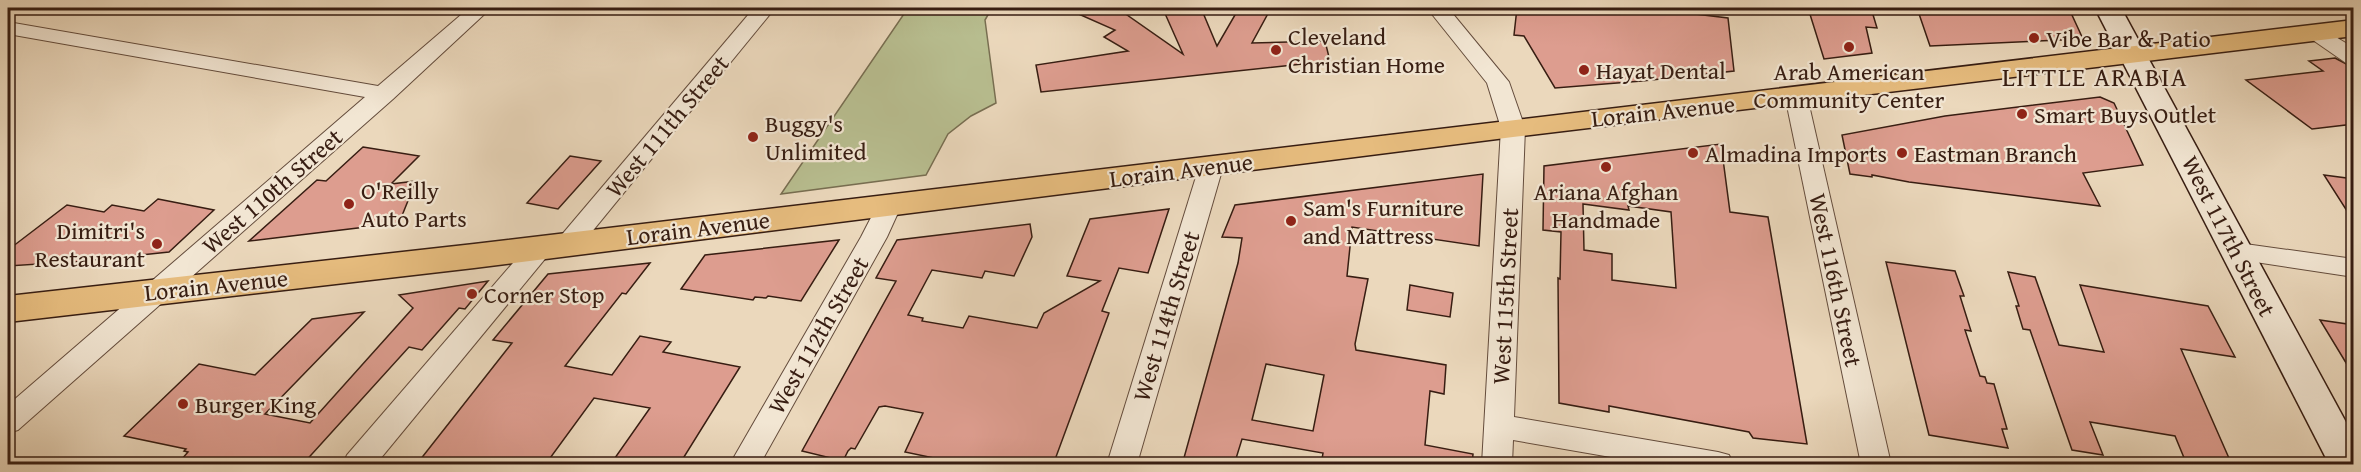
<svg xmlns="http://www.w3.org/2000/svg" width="2361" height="472" font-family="'Gentium Book Plus',serif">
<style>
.green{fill:#b8be90;stroke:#786e51;stroke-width:1.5}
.building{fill:#dd9d8f;stroke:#371d12;stroke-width:1.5;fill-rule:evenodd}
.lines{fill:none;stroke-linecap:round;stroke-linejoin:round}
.minor-casing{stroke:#644c3c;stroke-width:2}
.secondary-casing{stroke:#371d12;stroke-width:3}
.primary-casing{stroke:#371d12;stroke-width:3}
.minor{fill:#f2e6d3;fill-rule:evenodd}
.secondary{fill:#f2e6d3;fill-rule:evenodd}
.primary{fill:#e6bc7e;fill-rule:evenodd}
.poi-dot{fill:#8f2418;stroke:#f2e6d3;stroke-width:2}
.labels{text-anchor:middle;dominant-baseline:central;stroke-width:4.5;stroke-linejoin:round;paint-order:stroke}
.poi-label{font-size:24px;fill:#371d12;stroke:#f2e6d3;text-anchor:start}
.street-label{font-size:24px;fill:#371d12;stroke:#f2e6d3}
.neighbourhood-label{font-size:26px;letter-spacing:1.5px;fill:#371d12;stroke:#f2e6d3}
</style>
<rect width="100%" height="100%" fill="#ebd8bc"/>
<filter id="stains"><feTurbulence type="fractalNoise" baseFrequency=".00333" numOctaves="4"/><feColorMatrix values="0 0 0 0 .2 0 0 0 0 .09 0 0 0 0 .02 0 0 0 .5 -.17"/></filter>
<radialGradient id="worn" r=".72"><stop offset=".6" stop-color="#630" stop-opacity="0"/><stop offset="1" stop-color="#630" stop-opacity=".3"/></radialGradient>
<path class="green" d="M 908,8 L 992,8 L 985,20 L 996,103 L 971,116 L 948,134 L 926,175 L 781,194 Z"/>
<g class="building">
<path d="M 1065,8 L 1117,8 L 1183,54 L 1163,9 L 1201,8 L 1217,46 L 1239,8 L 1271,8 L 1252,43 L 1325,41 L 1330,61 L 1041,92 L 1036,65 L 1128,51 L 1104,37 L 1115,30 Z"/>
<path d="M 1517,8 L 1678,8 L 1679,12 L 1728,18 L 1734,71 L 1642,81 L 1555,88 L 1524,36 L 1514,35 Z"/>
<path d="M 1808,8 L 1871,8 L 1877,28 L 1866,27 L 1872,53 L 1824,59 Z"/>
<path d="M 1917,8 L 2024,8 L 2071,13 L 2083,39 L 1930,46 Z"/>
<path d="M 2335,58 L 2354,68 L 2354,124 L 2312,129 L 2246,80 L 2323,71 L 2309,61 Z"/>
<path d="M 2100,97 L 2114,103 L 2143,165 L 2083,173 L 2100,206 L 1909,182 L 1872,175 L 1872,177 L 1850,174 L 1842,135 L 1945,116 Z"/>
<path d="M 1721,144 L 1730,212 L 1768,217 L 1807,444 L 1753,438 L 1749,432 L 1609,406 L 1609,412 L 1559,403 L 1558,278 L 1560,279 L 1561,232 L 1543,230 L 1544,166 ZM 1583,204 L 1629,210 L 1628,206 L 1671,212 L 1676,288 L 1612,280 L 1612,254 L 1584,250 Z"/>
<path d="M 363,147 L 419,156 L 391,184 L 416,181 L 399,223 L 249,241 L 317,180 L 326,181 Z"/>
<path d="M 570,156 L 601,161 L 558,209 L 527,203 Z"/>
<path d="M 1483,174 L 1479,246 L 1352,227 L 1347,276 L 1368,279 L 1355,344 L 1356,350 L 1446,365 L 1444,394 L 1430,391 L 1425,445 L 1473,454 L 1472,465 L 1321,465 L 1323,453 L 1242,439 L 1234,465 L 1182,465 L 1238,263 L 1242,238 L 1222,237 L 1235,205 ZM 1266,364 L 1324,375 L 1313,431 L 1252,420 Z"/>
<path d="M 2324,175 L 2354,179 L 2354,222 Z"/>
<path d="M 158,199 L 214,210 L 169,252 L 37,266 L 38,264 L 8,266 L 8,250 L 67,205 L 104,212 L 112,205 L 144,211 Z"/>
<path d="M 1169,209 L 1148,273 L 1119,268 L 1102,311 L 1109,313 L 1053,465 L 931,465 L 934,458 L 905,452 L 923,413 L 885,406 L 879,407 L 855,449 L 851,448 L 848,451 L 843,461 L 802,451 L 896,281 L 876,278 L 897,240 L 1030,224 L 1032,237 L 1014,276 L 985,271 L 982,278 L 932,270 L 908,315 L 923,318 L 922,321 L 963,328 L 969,316 L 1037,328 L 1044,313 L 1100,281 L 1067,276 L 1090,219 Z"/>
<path d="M 839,240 L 801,301 L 768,296 L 766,298 L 755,297 L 753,300 L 681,289 L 705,255 Z"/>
<path d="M 1886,262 L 1955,271 L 1964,296 L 1960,296 L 1971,331 L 1965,330 L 1980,376 L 1985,377 L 1987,383 L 1994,384 L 2007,429 L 2002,429 L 2008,448 L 1929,435 Z"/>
<path d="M 650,263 L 626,294 L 622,293 L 565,366 L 612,375 L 640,336 L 671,342 L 663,352 L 740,367 L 679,465 L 610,465 L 650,408 L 594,398 L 545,465 L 416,465 L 512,343 L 493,340 L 548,274 Z"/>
<path d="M 2008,272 L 2035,277 L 2059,345 L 2104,352 L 2080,285 L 2208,306 L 2235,357 L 2181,349 L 2232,465 L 2187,465 L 2175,436 L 2090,422 L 2103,455 L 2072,450 L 2030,330 L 2023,329 L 2016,306 L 2019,306 Z"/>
<path d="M 488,281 L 465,309 L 459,308 L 422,350 L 409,347 L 302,465 L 207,465 L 181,460 L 188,452 L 184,451 L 186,449 L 124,436 L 199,364 L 255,375 L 312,319 L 364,312 L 265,414 L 310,423 L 413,308 L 399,295 Z"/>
<path d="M 1410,285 L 1453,293 L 1450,317 L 1407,310 Z"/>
<path d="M 2320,320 L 2354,325 L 2354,376 Z"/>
</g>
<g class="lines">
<defs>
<g id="minor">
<path d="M 469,8 L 491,8 L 393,99 L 18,430 L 8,433 L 8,405 L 365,97 L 8,34 L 8,22 L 378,86 Z"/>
<path d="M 754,8 L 775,8 L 577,250 L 568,253 L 559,250 L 555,244 L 559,238 Z"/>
<path d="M 1427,8 L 1448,8 L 1509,82 L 1525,128 L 1514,417 L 1718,452 L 1729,455 L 1733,464 L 1651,464 L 1513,440 L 1512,464 L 1482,464 L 1501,128 L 1487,83 Z"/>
<path d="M 2314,26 L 2321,28 L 2354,48 L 2354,64 L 2346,63 L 2307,36 L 2303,32 L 2307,28 Z"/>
<path d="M 1796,89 L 1804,91 L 1807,96 L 1891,464 L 1861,464 L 1785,96 L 1788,91 Z"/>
<path d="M 1211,159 L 1219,162 L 1223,167 L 1137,464 L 1107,464 L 1199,167 L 1203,162 Z"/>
<path d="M 890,196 L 899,198 L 902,204 L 887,237 L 760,464 L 730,464 L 861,237 L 881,198 Z"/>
<path d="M 540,239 L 549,242 L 553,248 L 549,254 L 376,464 L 343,464 L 347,455 L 531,242 Z"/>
<path d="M 2238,243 L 2354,259 L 2354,277 L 2229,258 L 2225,252 L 2229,246 Z"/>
</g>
<path id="secondary" d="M 2095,8 L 2121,8 L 2354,437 L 2354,464 L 2329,464 Z"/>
<path id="primary" d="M 2354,20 L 2354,36 L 1513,137 L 474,268 L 8,322 L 8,296 L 474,244 Z"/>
</defs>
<use href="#minor" class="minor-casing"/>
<use href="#secondary" class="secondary-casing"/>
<use href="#primary" class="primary-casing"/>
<use href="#minor" class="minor"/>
<use href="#secondary" class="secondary"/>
<use href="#primary" class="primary"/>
</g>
<g class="poi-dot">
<circle cx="2034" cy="38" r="6"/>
<circle cx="1849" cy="47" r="6"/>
<circle cx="1276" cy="50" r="6"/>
<circle cx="1584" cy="70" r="6"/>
<circle cx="2022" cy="114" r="6"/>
<circle cx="753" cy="137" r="6"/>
<circle cx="1693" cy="153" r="6"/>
<circle cx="1902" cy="153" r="6"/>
<circle cx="1606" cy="167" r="6"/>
<circle cx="349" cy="204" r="6"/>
<circle cx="1291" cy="221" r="6"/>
<circle cx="157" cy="244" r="6"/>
<circle cx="472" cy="294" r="6"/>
<circle cx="183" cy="404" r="6"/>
</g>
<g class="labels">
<g class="poi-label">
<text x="1288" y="36">Cleveland<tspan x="1288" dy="28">Christian Home</tspan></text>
<text x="2046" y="38">Vibe Bar &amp; Patio</text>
<text x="1596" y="70">Hayat Dental</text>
<text x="1849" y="71" text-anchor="middle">Arab American<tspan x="1849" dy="28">Community Center</tspan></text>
<text x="2034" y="114">Smart Buys Outlet</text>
<text x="765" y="123">Buggy's<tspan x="765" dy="28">Unlimited</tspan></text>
<text x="1705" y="153">Almadina Imports</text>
<text x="1914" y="153">Eastman Branch</text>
<text x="361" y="190">O'Reilly<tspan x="361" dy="28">Auto Parts</tspan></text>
<text x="1606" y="191" text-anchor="middle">Ariana Afghan<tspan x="1606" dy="28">Handmade</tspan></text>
<text x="1303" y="207">Sam's Furniture<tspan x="1303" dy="28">and Mattress</tspan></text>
<text x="145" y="230" text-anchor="end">Dimitri's<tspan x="145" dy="28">Restaurant</tspan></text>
<text x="484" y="294">Corner Stop</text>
<text x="195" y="404">Burger King</text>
</g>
<g class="street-label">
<text transform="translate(1663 111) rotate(-6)">Lorain Avenue</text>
<text transform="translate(667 126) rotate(-50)">West 111th Street</text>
<text transform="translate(1181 170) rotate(-7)">Lorain Avenue</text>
<text transform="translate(272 191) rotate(-41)">West 110th Street</text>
<text transform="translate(698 228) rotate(-7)">Lorain Avenue</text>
<text transform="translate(2229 236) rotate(63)">West 117th Street</text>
<text transform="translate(1836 280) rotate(78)">West 116th Street</text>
<text transform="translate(216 285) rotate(-6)">Lorain Avenue</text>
<text transform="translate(1505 296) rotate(-87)">West 115th Street</text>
<text transform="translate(1166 316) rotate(-73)">West 114th Street</text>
<text transform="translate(818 335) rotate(-60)">West 112th Street</text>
</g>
<g class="neighbourhood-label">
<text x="2095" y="76">LITTLE ARABIA</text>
</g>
</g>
<rect width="2361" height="472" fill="none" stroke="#ebd8bc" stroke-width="30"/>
<rect x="9" y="9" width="2343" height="454" fill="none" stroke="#371d12" stroke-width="3"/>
<rect x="15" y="15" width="2331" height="442" fill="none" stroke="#371d12" stroke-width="1.5"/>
<rect width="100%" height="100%" filter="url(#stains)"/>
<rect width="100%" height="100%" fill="url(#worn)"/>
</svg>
